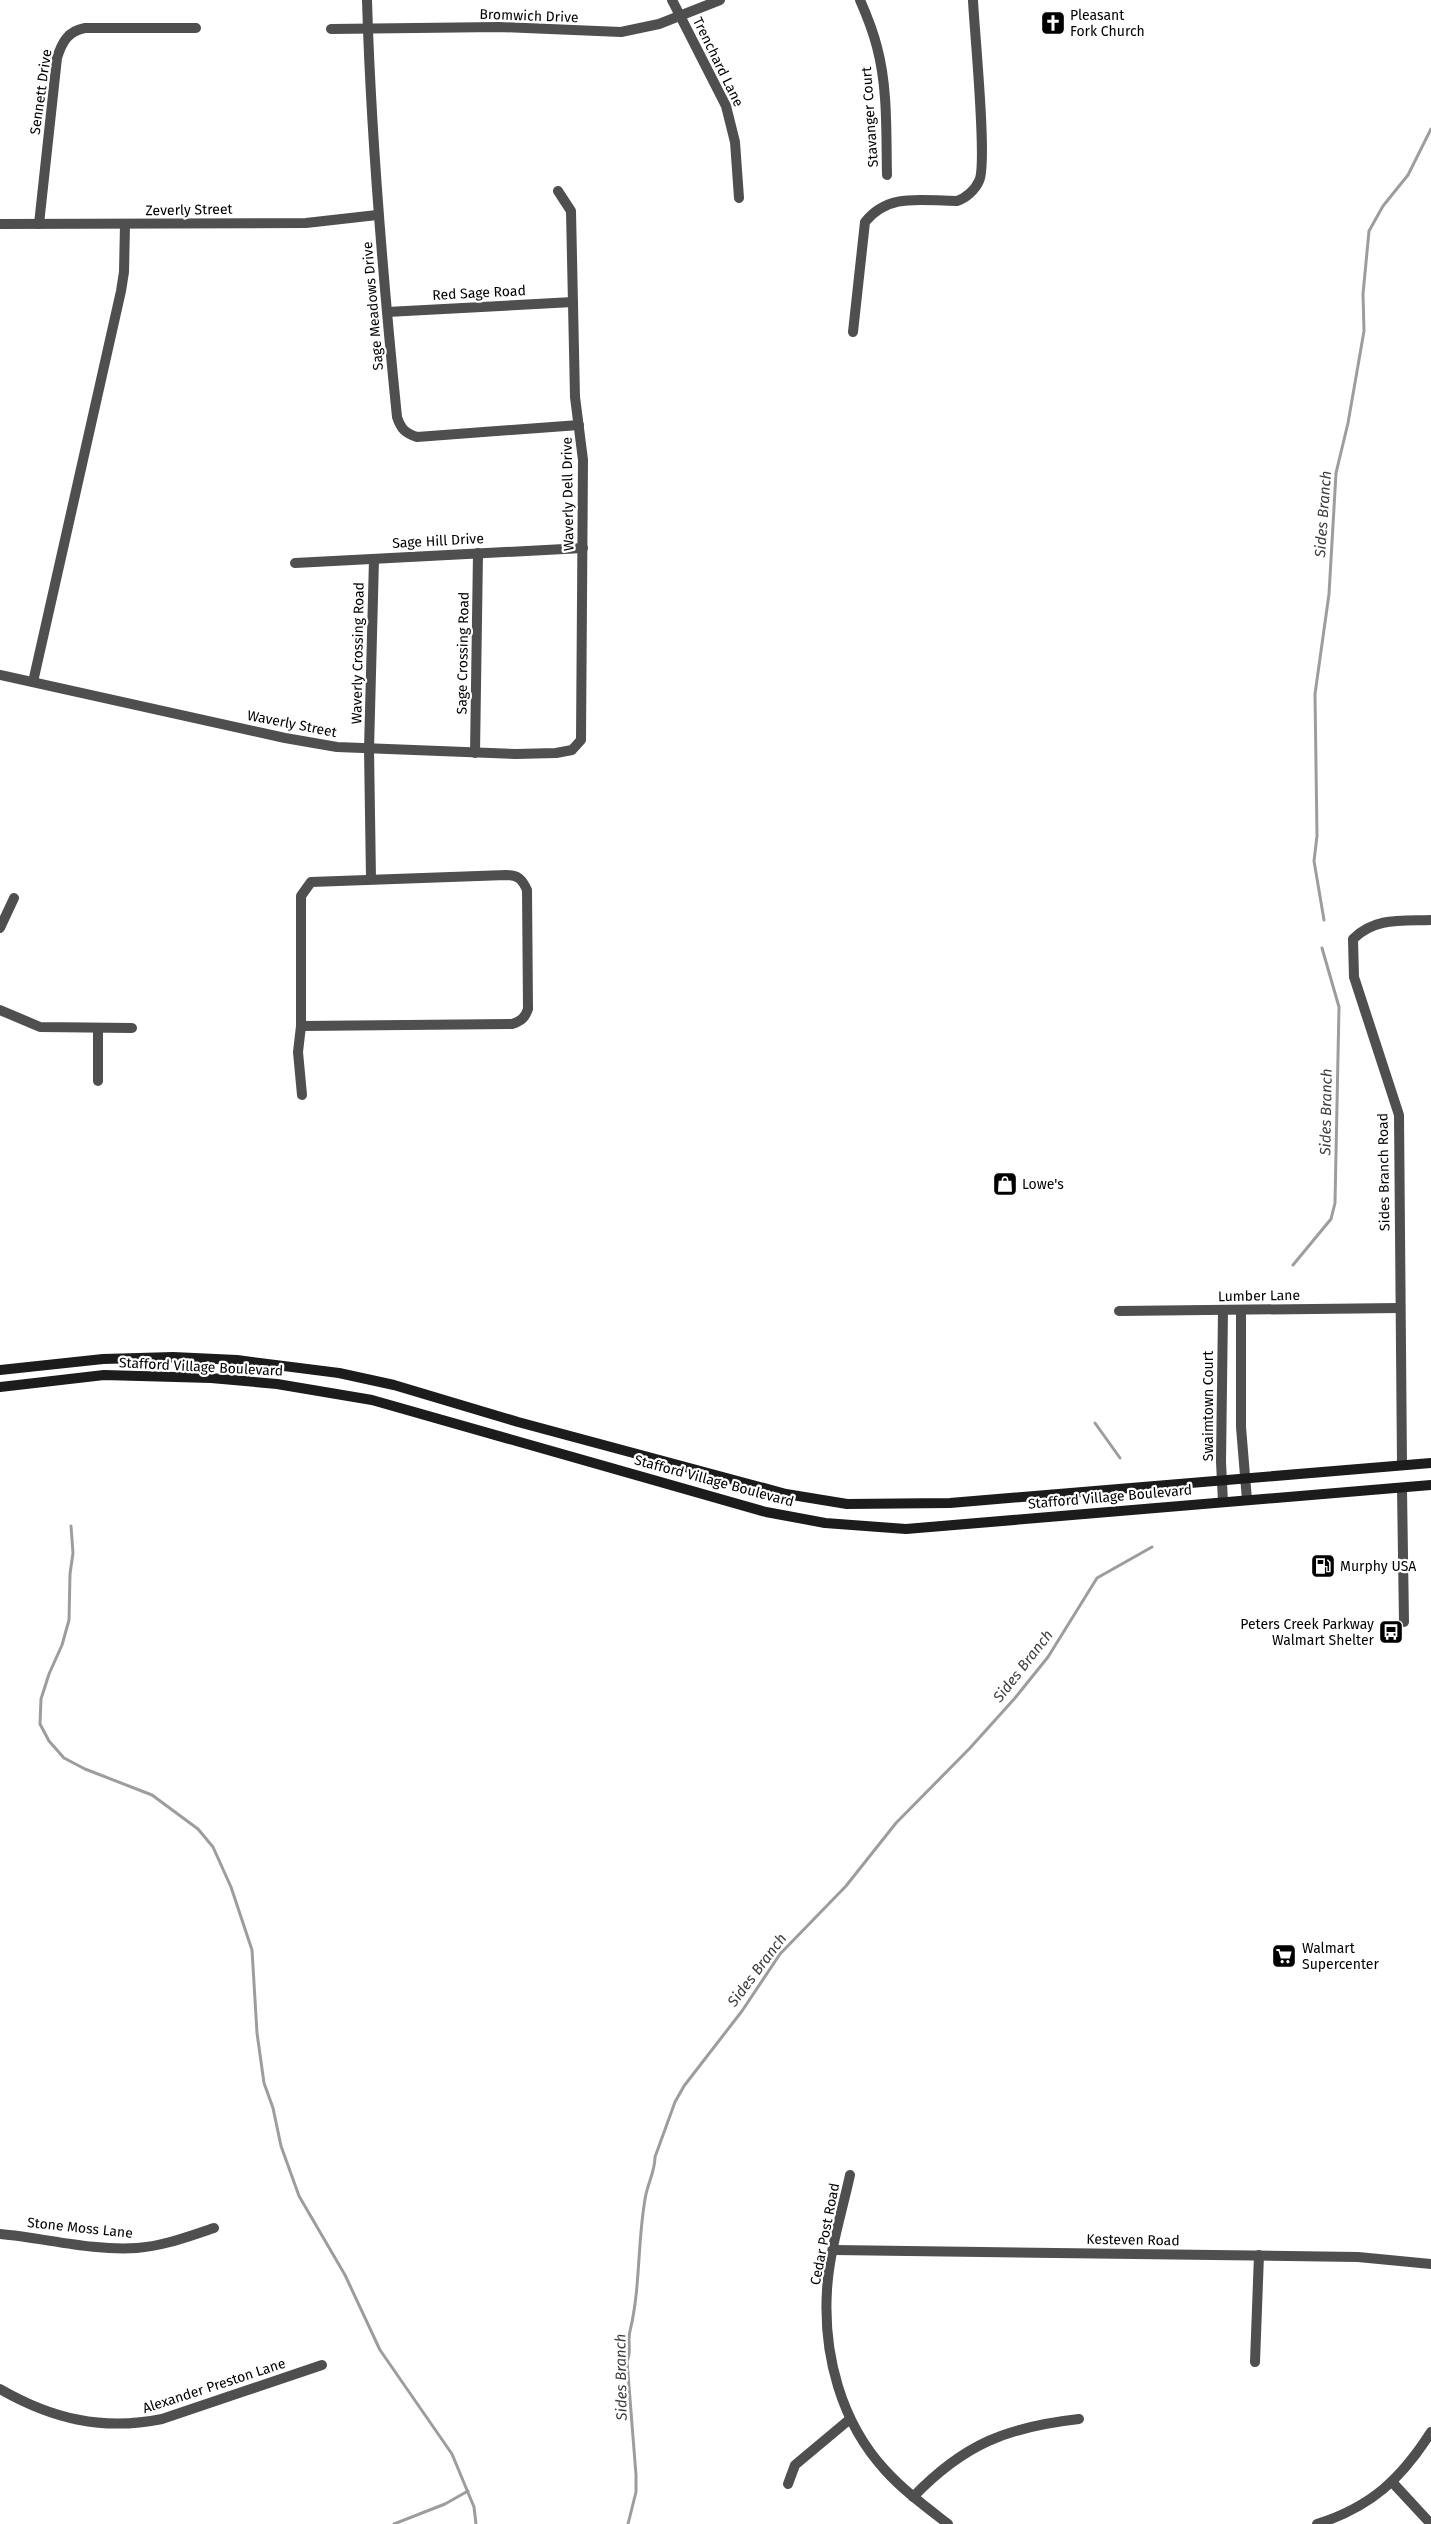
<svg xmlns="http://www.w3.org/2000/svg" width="1431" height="2524" font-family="'Fira Sans',sans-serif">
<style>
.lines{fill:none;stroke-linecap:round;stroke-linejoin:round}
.stream{stroke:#9d9d9d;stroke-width:3}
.minor{stroke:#4f4f4f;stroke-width:10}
.secondary{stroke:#1c1c1c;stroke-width:10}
.labels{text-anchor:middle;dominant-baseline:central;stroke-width:4.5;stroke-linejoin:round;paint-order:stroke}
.poi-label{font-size:14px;fill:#000;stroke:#fff;text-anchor:start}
.street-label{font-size:14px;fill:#000;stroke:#fff}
.water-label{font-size:15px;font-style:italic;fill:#3e3e3e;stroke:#fff}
</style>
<rect width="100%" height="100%" fill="#fff"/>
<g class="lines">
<g class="stream">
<path d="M 1324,920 L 1314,861 L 1317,836 L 1315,694 L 1329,594 L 1336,473 L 1348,423 L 1364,331 L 1363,294 L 1369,231 L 1383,206 L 1408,175 L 1431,129"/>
<path d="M 1293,1265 L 1331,1219 L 1335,1203 L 1339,1007 L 1322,948"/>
<path d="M 1095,1423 L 1120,1458"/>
<path d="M 71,1526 L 73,1553 L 70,1574 L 69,1620 L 62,1645 L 49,1674 L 41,1699 L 40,1724 L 49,1741 L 64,1758 L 85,1769 L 152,1795 L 198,1829 L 213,1847 L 231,1887 L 252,1950 L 257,2033 L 264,2083 L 273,2108 L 281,2146 L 299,2196 L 345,2275 L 380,2350 L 452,2454 L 474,2507 L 476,2524"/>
<path d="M 394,2524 L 445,2504 L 468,2491"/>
<path d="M 628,2524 L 636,2492 L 636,2475 L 627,2361 C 632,2352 627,2341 630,2331 C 641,2286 637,2239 646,2194 C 649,2181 655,2170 655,2157 L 675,2102 L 684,2086 L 742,2011 L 780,1954 L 846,1886 L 896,1823 L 970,1748 L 1015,1698 L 1048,1657 L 1097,1578 L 1152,1547"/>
</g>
<g class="minor">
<path d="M 367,0 C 371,140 383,278 397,417 C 401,429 405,433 417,437 L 579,425"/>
<path d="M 672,0 L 726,106 L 735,142 L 739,198"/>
<path d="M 860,0 C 867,16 873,31 877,47 C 888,88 886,133 887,175"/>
<path d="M 331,29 L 499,27 L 621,32 L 659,24 L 720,0"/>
<path d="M 0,224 L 306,223 L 377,215"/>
<path d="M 39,224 L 57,58 C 62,42 68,31 85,28 L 196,28"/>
<path d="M 387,312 L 573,302"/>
<path d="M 853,332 L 865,222 C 889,192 922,201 957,201 C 966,198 975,190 979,181 C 988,165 974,27 973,0"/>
<path d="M 295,563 L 583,548"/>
<path d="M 0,675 L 285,738 L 337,747 L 516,754 L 556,753 L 572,750 L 581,740 L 583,460 L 575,397 L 571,211 L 558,191"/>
<path d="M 33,682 L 121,291 L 124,272 L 125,225"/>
<path d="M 475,753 L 478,553"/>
<path d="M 506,875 C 518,875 522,879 527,890 L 528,1009 C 525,1018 521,1021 512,1024 L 301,1026 L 301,896 L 311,882 Z"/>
<path d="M 371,879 L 369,749 L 374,559"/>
<path d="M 0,928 L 14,898"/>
<path d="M 0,1010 L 40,1027 L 132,1028"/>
<path d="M 301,1026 L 298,1052 L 302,1095"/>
<path d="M 98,1029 L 98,1081"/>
<path d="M 1119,1311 L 1399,1308"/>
<path d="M 1223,1311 L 1221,1462 L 1223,1502"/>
<path d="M 1241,1311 L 1241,1427 L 1247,1500"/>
<path d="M 1402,1465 L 1399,1115 L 1354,977 L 1353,939 C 1375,917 1402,921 1431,920"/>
<path d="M 1402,1489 L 1404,1622"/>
<path d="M 850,2175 C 842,2212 829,2252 827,2290 C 823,2355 841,2422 885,2470 C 903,2490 926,2507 948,2524"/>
<path d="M 0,2234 C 45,2238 92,2251 137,2248 C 164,2246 189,2236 214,2228"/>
<path d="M 834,2250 L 1358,2257 L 1431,2264"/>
<path d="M 1255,2362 L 1259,2255"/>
<path d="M 0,2389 C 52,2419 103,2431 162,2419 L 322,2365"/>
<path d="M 1393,2483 L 1431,2524"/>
<path d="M 788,2484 L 795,2465 L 850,2419"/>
<path d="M 913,2497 C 964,2444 1007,2427 1079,2419"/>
<path d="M 1317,2524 C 1371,2507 1401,2479 1431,2432"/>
</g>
<g class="secondary">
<path d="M 0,1370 L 103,1359 L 173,1357 L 237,1360 L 339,1373 L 394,1385 L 518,1422 L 786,1494 L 847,1504 L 950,1503 L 1431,1463"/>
<path d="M 0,1387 L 104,1375 L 211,1378 L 277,1384 L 372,1400 L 766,1512 L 825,1523 L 906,1529 L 1431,1485"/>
</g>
</g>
<defs>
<symbol id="church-square" viewBox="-11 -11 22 22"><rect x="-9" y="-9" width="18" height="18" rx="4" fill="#000" stroke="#fff"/><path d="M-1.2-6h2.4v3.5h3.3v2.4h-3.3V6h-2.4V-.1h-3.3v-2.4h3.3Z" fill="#fff"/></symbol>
<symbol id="shop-square" viewBox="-11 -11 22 22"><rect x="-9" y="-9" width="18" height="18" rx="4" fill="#000" stroke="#fff"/><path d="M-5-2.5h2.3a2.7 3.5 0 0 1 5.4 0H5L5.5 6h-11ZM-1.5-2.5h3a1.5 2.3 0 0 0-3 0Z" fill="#fff"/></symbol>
<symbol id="fuel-square" viewBox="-11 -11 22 22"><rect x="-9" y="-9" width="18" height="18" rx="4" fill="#000" stroke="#fff"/><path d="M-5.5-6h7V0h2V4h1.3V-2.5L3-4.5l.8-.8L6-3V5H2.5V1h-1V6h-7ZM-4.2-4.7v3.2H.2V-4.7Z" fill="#fff"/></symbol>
<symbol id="bus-square" viewBox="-11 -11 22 22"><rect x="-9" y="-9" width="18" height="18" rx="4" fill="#000" stroke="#fff"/><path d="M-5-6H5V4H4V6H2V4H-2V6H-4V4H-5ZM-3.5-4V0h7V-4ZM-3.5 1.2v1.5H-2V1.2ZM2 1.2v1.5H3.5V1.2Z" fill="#fff"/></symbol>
<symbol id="supermarket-square" viewBox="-11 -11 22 22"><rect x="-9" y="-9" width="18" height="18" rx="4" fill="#000" stroke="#fff"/><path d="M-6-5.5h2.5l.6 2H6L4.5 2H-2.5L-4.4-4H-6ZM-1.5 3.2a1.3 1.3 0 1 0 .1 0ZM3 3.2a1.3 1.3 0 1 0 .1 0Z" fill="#fff"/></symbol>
</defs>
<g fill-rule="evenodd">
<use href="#church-square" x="1039" y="9" width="28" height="28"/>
<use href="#shop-square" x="991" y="1170" width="28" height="28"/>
<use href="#fuel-square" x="1309" y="1552" width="28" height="28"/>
<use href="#bus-square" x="1377" y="1618" width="28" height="28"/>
<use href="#supermarket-square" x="1270" y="1942" width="28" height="28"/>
</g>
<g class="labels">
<g class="poi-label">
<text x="1070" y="15">Pleasant<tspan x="1070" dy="16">Fork Church</tspan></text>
<text x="1022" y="1184">Lowe's</text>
<text x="1340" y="1566">Murphy USA</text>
<text x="1374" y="1624" text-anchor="end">Peters Creek Parkway<tspan x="1374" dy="16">Walmart Shelter</tspan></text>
<text x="1302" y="1948">Walmart<tspan x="1302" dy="16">Supercenter</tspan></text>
</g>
<g class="street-label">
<text transform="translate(529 16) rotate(2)">Bromwich Drive</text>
<text transform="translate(718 62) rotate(64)">Trenchard Lane</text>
<text transform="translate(41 92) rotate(-82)">Sennett Drive</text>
<text transform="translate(870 117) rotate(-94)">Stavanger Court</text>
<text transform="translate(189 210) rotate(-1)">Zeverly Street</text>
<text transform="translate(479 293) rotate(-3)">Red Sage Road</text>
<text transform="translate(373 306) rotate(-95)">Sage Meadows Drive</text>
<text transform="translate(568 494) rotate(-91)">Waverly Dell Drive</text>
<text transform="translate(438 541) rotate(-3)">Sage Hill Drive</text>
<text transform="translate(358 653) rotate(-89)">Waverly Crossing Road</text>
<text transform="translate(463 653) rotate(-89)">Sage Crossing Road</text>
<text transform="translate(292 724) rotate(11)">Waverly Street</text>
<text transform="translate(1384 1172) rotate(-91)">Sides Branch Road</text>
<text transform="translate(1259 1296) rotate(-1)">Lumber Lane</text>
<text transform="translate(201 1367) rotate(3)">Stafford Village Boulevard</text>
<text transform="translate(1208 1406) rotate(-90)">Swaimtown Court</text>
<text transform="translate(714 1481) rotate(15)">Stafford Village Boulevard</text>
<text transform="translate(1110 1497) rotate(-5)">Stafford Village Boulevard</text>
<text transform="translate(80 2228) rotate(6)">Stone Moss Lane</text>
<text transform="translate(825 2234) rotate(-79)">Cedar Post Road</text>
<text transform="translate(1133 2240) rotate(1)">Kesteven Road</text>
<text transform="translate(214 2386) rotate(-18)">Alexander Preston Lane</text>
</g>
<g class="water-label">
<text transform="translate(1323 514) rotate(-86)">Sides Branch</text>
<text transform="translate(1326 1112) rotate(-89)">Sides Branch</text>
<text transform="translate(1023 1666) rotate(-52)">Sides Branch</text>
<text transform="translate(757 1970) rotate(-53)">Sides Branch</text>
<text transform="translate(621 2377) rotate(-91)">Sides Branch</text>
</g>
</g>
</svg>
